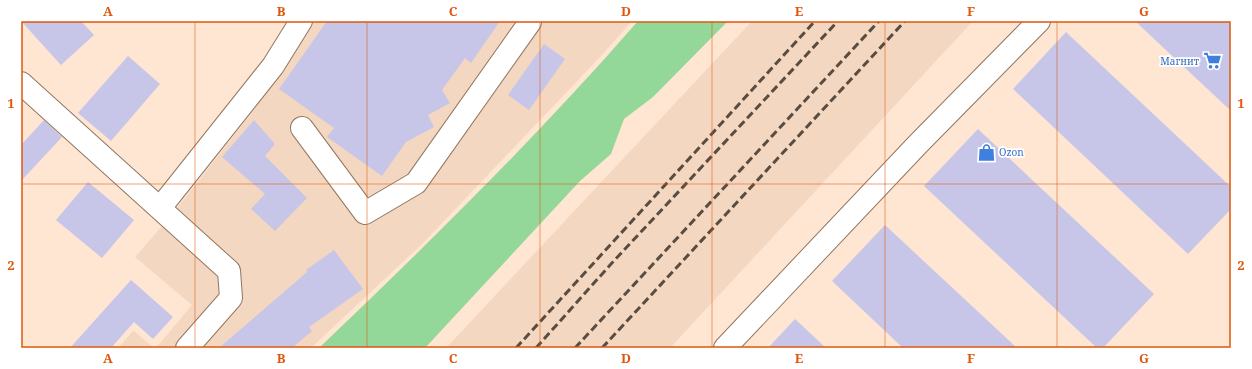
<svg xmlns="http://www.w3.org/2000/svg" width="1252" height="369" font-family="'Noto Serif',serif">
<style>
.built{fill:#f4d7c0}
.green{fill:#93d799}
.building{fill:#c7c6e8}
.lines{fill:none;stroke-linecap:round;stroke-linejoin:round}
.minor-casing{stroke:#917761;stroke-width:24}
.minor{stroke:#fff;stroke-width:22}
.rail{stroke:#594c41;stroke-width:3;stroke-dasharray:8 4;stroke-linecap:butt}
.grid{fill:none;stroke:#df570d;stroke-width:1;stroke-opacity:0.55}
.labels{text-anchor:middle;dominant-baseline:central;stroke-width:3.5;stroke-linejoin:round;paint-order:stroke}
.shop-label{font-size:10px;fill:#366cbe;stroke:#fff;text-anchor:end}
.neatline{fill:none;stroke:#df570d;stroke-width:1.5}
.grid-label{font-size:13px;text-anchor:middle;font-weight:bold;fill:#df570d}
</style>
<rect width="100%" height="100%" fill="#fee6d3"/>
<g class="built">
<path d="M 311,21 L 632,21 L 600,57 L 423,243 L 311,348 L 156,348 L 192,305 L 135,257 L 170,217 L 255,109 Z"/>
<path d="M 752,21 L 973,21 L 670,348 L 446,348 Z"/>
<path d="M 133,331 L 134,331 L 154,348 L 118,348 Z"/>
</g>
<path class="green" d="M 638,21 L 728,21 L 653,97 L 624,119 L 611,154 L 580,181 L 425,348 L 319,348 C 429,243 538,136 638,21 Z"/>
<g class="building">
<path d="M 21,21 L 81,21 L 94,35 L 61,65 Z"/>
<path d="M 327,21 L 500,21 L 471,63 L 465,58 L 442,90 L 450,103 L 428,115 L 434,127 L 406,142 L 382,176 L 327,137 L 334,128 L 279,89 Z"/>
<path d="M 1135,21 L 1231,21 L 1231,111 Z"/>
<path d="M 1066,32 L 1231,187 L 1231,209 L 1188,254 L 1013,89 Z"/>
<path d="M 544,44 L 565,59 L 529,110 L 508,95 Z"/>
<path d="M 128,56 L 160,84 L 111,141 L 78,113 Z"/>
<path d="M 44,120 L 62,137 L 21,181 L 21,145 Z"/>
<path d="M 254,120 L 275,144 L 265,156 L 307,198 L 275,231 L 251,209 L 265,194 L 222,157 Z"/>
<path d="M 978,129 L 1154,294 L 1103,348 L 1097,348 L 924,186 Z"/>
<path d="M 88,182 L 134,220 L 102,258 L 56,220 Z"/>
<path d="M 885,225 L 1017,348 L 903,348 L 832,281 Z"/>
<path d="M 334,250 L 363,289 L 309,327 L 312,331 L 292,348 L 219,348 L 307,272 L 306,270 Z"/>
<path d="M 131,280 L 173,317 L 153,339 L 134,322 L 111,348 L 70,348 Z"/>
<path d="M 795,319 L 826,348 L 768,348 Z"/>
</g>
<g class="lines">
<defs>
<g id="minor">
<path d="M 21,83 L 229,271 L 231,298 L 187,348"/>
<path d="M 302,128 L 365,213 L 416,183 L 530,22 L 528,21"/>
<path d="M 160,208 L 273,66 L 301,21"/>
<path d="M 725,348 L 918,144 L 1039,21"/>
</g>
</defs>
<use href="#minor" class="minor-casing"/>
<use href="#minor" class="minor"/>
<g class="rail">
<path d="M 516,348 L 815,21"/>
<path d="M 536,348 L 611,264 L 838,21"/>
<path d="M 575,348 L 879,21"/>
<path d="M 602,348 L 905,21"/>
</g>
</g>
<path class="grid" d="M 195,21 L 195,348M 367,21 L 367,348M 540,21 L 540,348M 712,21 L 712,348M 885,21 L 885,348M 1057,21 L 1057,348M 21,184 L 1231,184"/>
<defs>
<symbol id="supermarket-bare" viewBox="-9 -9 18 18"><path d="M-6-5.5h2.5l.6 2H6L4.5 2H-2.5L-4.4-4H-6ZM-1.5 3.2a1.3 1.3 0 1 0 .1 0ZM3 3.2a1.3 1.3 0 1 0 .1 0Z" fill="#3f7fe0" stroke="#fff" stroke-width="2.5" paint-order="stroke"/></symbol>
<symbol id="shop-bare" viewBox="-9 -9 18 18"><path d="M-5-2.5h2.3a2.7 3.5 0 0 1 5.4 0H5L5.5 6h-11ZM-1.5-2.5h3a1.5 2.3 0 0 0-3 0Z" fill="#3f7fe0" stroke="#fff" stroke-width="2.5" paint-order="stroke"/></symbol>
</defs>
<g fill-rule="evenodd">
<use href="#supermarket-bare" x="1200" y="48" width="25" height="25"/>
<use href="#shop-bare" x="974" y="140" width="25" height="25"/>
</g>
<g class="labels">
<g class="shop-label">
<text x="1199" y="61">Магнит</text>
<text x="999" y="152" text-anchor="start">Ozon</text>
</g>
</g>
<rect width="1252" height="369" fill="none" stroke="#ffffff" stroke-width="44"/>
<rect x="22" y="22" width="1208" height="325" class="neatline"/>
<g class="grid-label">
<text x="108" y="16">A</text>
<text x="281" y="16">B</text>
<text x="453" y="16">C</text>
<text x="626" y="16">D</text>
<text x="799" y="16">E</text>
<text x="971" y="16">F</text>
<text x="1144" y="16">G</text>
<text x="11" y="108">1</text>
<text x="1241" y="108">1</text>
<text x="11" y="270">2</text>
<text x="1241" y="270">2</text>
<text x="108" y="363">A</text>
<text x="281" y="363">B</text>
<text x="453" y="363">C</text>
<text x="626" y="363">D</text>
<text x="799" y="363">E</text>
<text x="971" y="363">F</text>
<text x="1144" y="363">G</text>
</g>
</svg>
